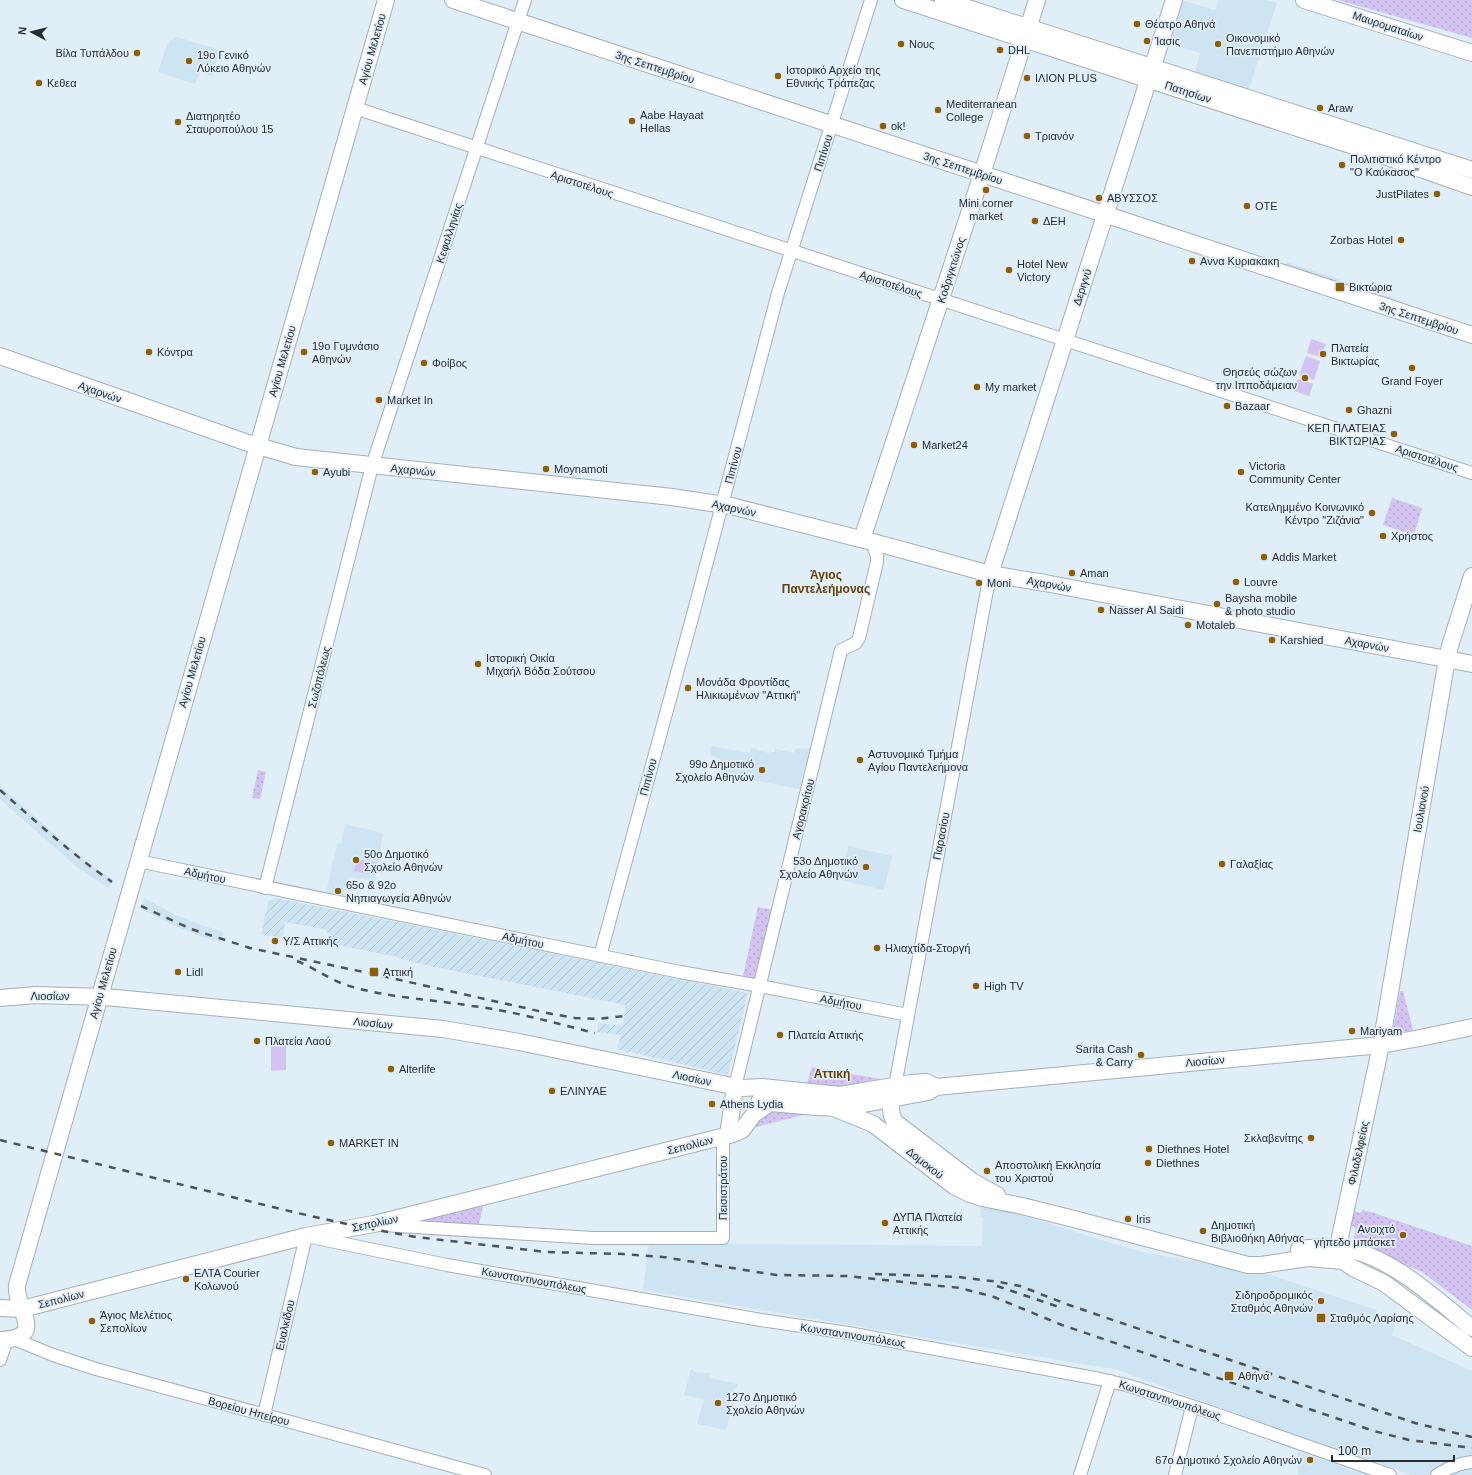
<svg xmlns="http://www.w3.org/2000/svg" width="1472" height="1475" font-family="Arial,sans-serif">
<style>
.built{fill:#cee4f2}
.industrial{fill:url(#industrial-furrows)}
.grass{fill:#d2c3f0}
.park{fill:url(#park-dots)}
.lines{fill:none;stroke-linecap:round;stroke-linejoin:round}
.minor-casing{stroke:#a2b0b9;stroke-width:14}
.major-casing{stroke:#a2b0b9;stroke-width:18}
.minor{stroke:#fff;stroke-width:12}
.major{stroke:#fff;stroke-width:16}
.rail{stroke:#4d5459;stroke-width:2.5;stroke-dasharray:7 7;stroke-linecap:butt}
.poi-dot{fill:#8e5d08;stroke:#e0eef8;stroke-width:1.5}
.labels{text-anchor:middle;dominant-baseline:central;stroke-width:3.5;stroke-linejoin:round;paint-order:stroke}
.poi-label{font-size:11px;fill:#272c30;stroke:#e0eef8;text-anchor:start}
.street-label{font-size:11px;fill:#272c30;stroke:#e0eef8}
.neighbourhood-label{font-size:12px;font-weight:bold;fill:#63410c;stroke:#e0eef8}
</style>
<defs>
<pattern id="industrial-furrows" width="10" height="10" patternUnits="userSpaceOnUse"><rect width="10" height="10" fill="#cee4f2"/><path d="M-1 1l2-2M0 10L10 0M9 11l2-2" fill="none" stroke="#b1c4d0"/></pattern>
<pattern id="park-dots" width="8" height="8" patternUnits="userSpaceOnUse"><rect width="8" height="8" fill="#d2c3f0"/><path d="M2 2h.1M6 6h.1" fill="none" stroke="#b4a8ce" stroke-width="1.8" stroke-linecap="round"/></pattern>
</defs>
<rect width="100%" height="100%" fill="#e0eef8"/>
<g class="built">
<path d="M 1181,0 L 1215,10 L 1219,0 L 1266,0 L 1277,3 L 1249,89 L 1195,73 L 1200,53 L 1165,42 Z"/>
<path d="M 174,36 L 220,50 L 212,76 L 200,72 L 195,84 L 158,72 L 167,44 L 169,44 L 170,40 L 172,41 Z"/>
<path d="M 1287,262 L 1397,299 L 1392,313 L 1282,276 Z"/>
<path d="M 711,746 L 750,753 L 751,748 L 757,749 L 757,750 L 769,753 L 770,752 L 775,752 L 775,749 L 794,753 L 795,749 L 811,748 L 807,766 L 805,765 L 800,789 L 720,774 L 721,759 L 710,755 Z"/>
<path d="M 0,786 L 69,847 L 89,864 L 112,879 L 109,888 L 78,868 L 0,799 Z"/>
<path d="M 345,824 L 383,833 L 375,881 L 349,877 L 345,897 L 326,893 L 337,843 L 341,844 Z"/>
<path d="M 848,846 L 892,856 L 884,890 L 841,880 Z"/>
<path d="M 144,898 L 174,914 L 201,925 L 224,932 L 221,942 L 197,935 L 169,923 L 141,909 Z"/>
<path d="M 981,1204 L 995,1207 L 1141,1252 L 1237,1269 L 1261,1272 L 1377,1310 L 1376,1315 L 1396,1321 L 1392,1335 L 1472,1371 L 1472,1475 L 1411,1475 L 1248,1418 L 1118,1370 L 643,1290 L 649,1243 L 982,1246 L 983,1218 L 980,1216 Z"/>
<path d="M 691,1369 L 693,1369 L 694,1372 L 710,1373 L 709,1378 L 738,1384 L 737,1387 L 735,1388 L 733,1395 L 734,1398 L 726,1430 L 697,1424 L 704,1399 L 684,1395 Z"/>
<path d="M 1298,1451 L 1347,1468 L 1350,1472 L 1354,1470 L 1368,1475 L 1298,1475 Z"/>
</g>
<path class="industrial" d="M 275,898 L 427,928 L 748,993 L 728,1075 L 617,1049 L 621,1035 L 597,1032 L 598,1023 L 623,1026 L 625,1005 L 420,964 L 393,956 L 327,943 L 329,934 L 324,929 L 285,922 L 283,938 L 261,935 L 268,902 Z"/>
<g class="grass">
<path d="M 1311,339 L 1326,344 L 1321,357 L 1307,353 Z"/>
<path d="M 1306,356 L 1320,361 L 1314,380 L 1299,375 Z"/>
<path d="M 1298,379 L 1313,384 L 1309,396 L 1294,391 Z"/>
<path d="M 356,859 L 377,863 L 375,875 L 354,871 Z"/>
<path d="M 271,1041 L 286,1041 L 286,1070 L 271,1071 Z"/>
</g>
<g class="park">
<path d="M 1338,0 L 1472,0 L 1472,38 Z"/>
<path d="M 1392,498 L 1422,508 L 1414,535 L 1383,525 Z"/>
<path d="M 258,770 L 266,772 L 260,799 L 252,798 Z"/>
<path d="M 758,907 L 774,910 L 758,980 L 743,976 Z"/>
<path d="M 1400,991 L 1403,991 L 1413,1030 L 1396,1033 L 1393,1031 Z"/>
<path d="M 812,1067 L 886,1080 L 852,1086 L 833,1088 L 807,1084 Z"/>
<path d="M 773,1110 L 808,1114 L 744,1130 L 754,1122 L 765,1117 Z"/>
<path d="M 484,1201 L 478,1228 L 409,1224 Z"/>
<path d="M 1352,1210 L 1360,1213 L 1363,1210 L 1371,1212 L 1472,1246 L 1472,1310 L 1422,1272 L 1392,1259 L 1353,1243 L 1356,1227 L 1350,1226 Z"/>
</g>
<g class="lines">
<defs>
<g id="minor">
<path d="M 355,108 L 1472,473"/>
<path d="M 138,861 L 680,972 L 760,986 L 908,1015"/>
<path d="M 265,888 L 372,466 L 525,0"/>
<path d="M 600,956 L 695,607 L 778,293 L 871,0"/>
<path d="M 895,1086 L 990,574"/>
<path d="M 735,1087 L 841,650 L 856,643 L 859,638 L 877,562 L 877,556 L 872,542"/>
<path d="M 383,1225 L 593,1238 L 723,1238 L 723,1137"/>
<path d="M 14,1339 L 53,1355 L 96,1369 L 485,1475"/>
<path d="M 0,1360 L 7,1339"/>
<path d="M 264,1415 L 306,1236 L 447,1265 L 761,1320 L 848,1333 L 1100,1379 L 1130,1386 L 1210,1412 L 1390,1475"/>
<path d="M 1080,1475 L 1110,1381"/>
<path d="M 1175,1475 L 1192,1407"/>
<path d="M 1437,1475 C 1448,1468 1459,1463 1472,1462"/>
</g>
<g id="major">
<path d="M 453,0 L 1472,335"/>
<path d="M 903,0 L 1384,156 L 1472,187"/>
<path d="M 943,0 L 1472,170"/>
<path d="M 1304,0 L 1472,53"/>
<path d="M 0,356 L 248,443 L 296,457 L 672,497 L 731,506 L 888,546 L 990,574 L 1045,583 L 1472,664"/>
<path d="M 862,539 L 982,174 L 1037,0"/>
<path d="M 990,574 L 1174,0"/>
<path d="M 0,998 L 36,995 L 105,997 L 443,1029 L 519,1042 L 742,1088 L 762,1087 L 840,1095 L 911,1083 L 926,1082 L 936,1087"/>
<path d="M 894,1090 C 892,1101 888,1112 895,1122 L 972,1181 L 997,1195"/>
<path d="M 760,1100 L 770,1103 L 817,1107 L 843,1108 L 928,1092 L 936,1087 L 1381,1045 L 1420,1038 L 1472,1027"/>
<path d="M 836,1109 L 873,1124 L 954,1186 L 970,1194 L 982,1198 L 1022,1206 L 1074,1219 L 1248,1265 L 1261,1265 L 1308,1258 L 1343,1261 L 1353,1268 L 1384,1283 L 1472,1348"/>
<path d="M 728,1135 L 735,1087"/>
<path d="M 1299,1249 C 1316,1247 1334,1246 1351,1250 C 1395,1260 1437,1300 1472,1328"/>
<path d="M 1343,1261 L 1339,1248 L 1340,1237 L 1381,1045 L 1447,659 L 1450,646 L 1472,576"/>
<path d="M 0,1308 L 22,1309 L 306,1236 L 374,1224 L 733,1134 L 742,1130 L 754,1114 L 770,1103"/>
<path d="M 0,1340 C 49,1338 14,1309 17,1285 L 386,0"/>
</g>
</defs>
<use href="#minor" class="minor-casing"/>
<use href="#major" class="major-casing"/>
<use href="#minor" class="minor"/>
<use href="#major" class="major"/>
<g class="rail">
<path d="M 0,790 C 36,822 72,854 112,882"/>
<path d="M 141,906 L 191,929 L 250,948 L 373,974 L 552,1014 L 575,1018 L 598,1019 L 625,1016"/>
<path d="M 297,961 C 314,968 329,979 346,985 C 387,998 430,999 472,1006 C 514,1011 554,1023 595,1033"/>
<path d="M 0,1140 L 293,1212 L 360,1227 L 416,1237 L 546,1252 L 623,1254 L 663,1257 L 776,1275 L 847,1276 L 960,1288 L 994,1297 L 1062,1325 L 1374,1431 L 1409,1440 L 1472,1448"/>
<path d="M 875,1274 L 958,1277 L 999,1282 L 1020,1286 L 1069,1305 L 1415,1423 L 1472,1437"/>
<path d="M 997,1286 L 1062,1308"/>
</g>
</g>
<g class="poi-dot">
<circle cx="1137" cy="24" r="4"/>
<circle cx="1147" cy="41" r="4"/>
<circle cx="901" cy="44" r="4"/>
<circle cx="1218" cy="44" r="4"/>
<circle cx="1000" cy="50" r="4"/>
<circle cx="137" cy="53" r="4"/>
<circle cx="189" cy="61" r="4"/>
<circle cx="778" cy="76" r="4"/>
<circle cx="1027" cy="78" r="4"/>
<circle cx="39" cy="83" r="4"/>
<circle cx="1320" cy="108" r="4"/>
<circle cx="938" cy="110" r="4"/>
<circle cx="632" cy="121" r="4"/>
<circle cx="178" cy="122" r="4"/>
<circle cx="883" cy="126" r="4"/>
<circle cx="1027" cy="136" r="4"/>
<circle cx="1342" cy="165" r="4"/>
<circle cx="986" cy="190" r="4"/>
<circle cx="1437" cy="194" r="4"/>
<circle cx="1099" cy="198" r="4"/>
<circle cx="1247" cy="206" r="4"/>
<circle cx="1035" cy="221" r="4"/>
<circle cx="1401" cy="240" r="4"/>
<circle cx="1192" cy="261" r="4"/>
<circle cx="1009" cy="270" r="4"/>
<rect x="1335" y="282" width="10" height="10" rx="2"/>
<circle cx="149" cy="352" r="4"/>
<circle cx="304" cy="352" r="4"/>
<circle cx="1323" cy="354" r="4"/>
<circle cx="424" cy="363" r="4"/>
<circle cx="1412" cy="368" r="4"/>
<circle cx="1305" cy="378" r="4"/>
<circle cx="977" cy="387" r="4"/>
<circle cx="379" cy="400" r="4"/>
<circle cx="1227" cy="406" r="4"/>
<circle cx="1349" cy="410" r="4"/>
<circle cx="1394" cy="434" r="4"/>
<circle cx="914" cy="445" r="4"/>
<circle cx="546" cy="469" r="4"/>
<circle cx="315" cy="472" r="4"/>
<circle cx="1241" cy="472" r="4"/>
<circle cx="1372" cy="513" r="4"/>
<circle cx="1383" cy="536" r="4"/>
<circle cx="1264" cy="557" r="4"/>
<circle cx="1072" cy="573" r="4"/>
<circle cx="1236" cy="582" r="4"/>
<circle cx="979" cy="583" r="4"/>
<circle cx="1217" cy="604" r="4"/>
<circle cx="1101" cy="610" r="4"/>
<circle cx="1188" cy="625" r="4"/>
<circle cx="1272" cy="640" r="4"/>
<circle cx="478" cy="664" r="4"/>
<circle cx="688" cy="688" r="4"/>
<circle cx="860" cy="760" r="4"/>
<circle cx="762" cy="770" r="4"/>
<circle cx="356" cy="860" r="4"/>
<circle cx="1222" cy="864" r="4"/>
<circle cx="866" cy="867" r="4"/>
<circle cx="338" cy="891" r="4"/>
<circle cx="275" cy="941" r="4"/>
<circle cx="877" cy="948" r="4"/>
<circle cx="178" cy="972" r="4"/>
<rect x="369" y="967" width="10" height="10" rx="2"/>
<circle cx="976" cy="986" r="4"/>
<circle cx="1352" cy="1031" r="4"/>
<circle cx="780" cy="1035" r="4"/>
<circle cx="257" cy="1041" r="4"/>
<circle cx="1141" cy="1055" r="4"/>
<circle cx="391" cy="1069" r="4"/>
<circle cx="552" cy="1091" r="4"/>
<circle cx="712" cy="1104" r="4"/>
<circle cx="1311" cy="1138" r="4"/>
<circle cx="331" cy="1143" r="4"/>
<circle cx="1149" cy="1149" r="4"/>
<circle cx="1148" cy="1163" r="4"/>
<circle cx="987" cy="1171" r="4"/>
<circle cx="1128" cy="1219" r="4"/>
<circle cx="885" cy="1223" r="4"/>
<circle cx="1203" cy="1231" r="4"/>
<circle cx="1403" cy="1235" r="4"/>
<circle cx="186" cy="1279" r="4"/>
<circle cx="1321" cy="1301" r="4"/>
<rect x="1316" y="1313" width="10" height="10" rx="2"/>
<circle cx="92" cy="1321" r="4"/>
<rect x="1224" y="1371" width="10" height="10" rx="2"/>
<circle cx="718" cy="1403" r="4"/>
<circle cx="1310" cy="1460" r="4"/>
</g>
<g class="labels">
<g class="poi-label">
<text x="1145" y="24">Θέατρο Αθηνά</text>
<text x="1226" y="38">Οικονομικό<tspan x="1226" dy="13">Πανεπιστήμιο Αθηνών</tspan></text>
<text x="1155" y="41">Ίασις</text>
<text x="909" y="44">Νους</text>
<text x="1008" y="50">DHL</text>
<text x="129" y="53" text-anchor="end">Βίλα Τυπάλδου</text>
<text x="197" y="55">19ο Γενικό<tspan x="197" dy="13">Λύκειο Αθηνών</tspan></text>
<text x="786" y="70">Ιστορικό Αρχείο της<tspan x="786" dy="13">Εθνικής Τράπεζας</tspan></text>
<text x="1035" y="78">ΙΛΙΟΝ PLUS</text>
<text x="47" y="83">Κεθεα</text>
<text x="946" y="104">Mediterranean<tspan x="946" dy="13">College</tspan></text>
<text x="1328" y="108">Araw</text>
<text x="640" y="115">Aabe Hayaat<tspan x="640" dy="13">Hellas</tspan></text>
<text x="186" y="116">Διατηρητέο<tspan x="186" dy="13">Σταυροπούλου 15</tspan></text>
<text x="891" y="126">ok!</text>
<text x="1035" y="136">Τριανόν</text>
<text x="1350" y="159">Πολιτιστικό Κέντρο<tspan x="1350" dy="13">"Ο Καύκασος"</tspan></text>
<text x="1429" y="194" text-anchor="end">JustPilates</text>
<text x="1107" y="198">ΑΒΥΣΣΟΣ</text>
<text x="986" y="203" text-anchor="middle">Mini corner<tspan x="986" dy="13">market</tspan></text>
<text x="1255" y="206">ΟΤΕ</text>
<text x="1043" y="221">ΔΕΗ</text>
<text x="1393" y="240" text-anchor="end">Zorbas Hotel</text>
<text x="1200" y="261">Αννα Κυριακακη</text>
<text x="1017" y="264">Hotel New<tspan x="1017" dy="13">Victory</tspan></text>
<text x="1349" y="287">Βικτώρια</text>
<text x="312" y="346">19o Γυμνάσιο<tspan x="312" dy="13">Αθηνών</tspan></text>
<text x="1331" y="348">Πλατεία<tspan x="1331" dy="13">Βικτωρίας</tspan></text>
<text x="157" y="352">Κόντρα</text>
<text x="432" y="363">Φοίβος</text>
<text x="1297" y="372" text-anchor="end">Θησεύς σώζων<tspan x="1297" dy="13">την Ιπποδάμειαν</tspan></text>
<text x="1412" y="381" text-anchor="middle">Grand Foyer</text>
<text x="985" y="387">My market</text>
<text x="387" y="400">Market In</text>
<text x="1235" y="406">Bazaar</text>
<text x="1357" y="410">Ghazni</text>
<text x="1386" y="428" text-anchor="end">ΚΕΠ ΠΛΑΤΕΙΑΣ<tspan x="1386" dy="13">ΒΙΚΤΩΡΙΑΣ</tspan></text>
<text x="922" y="445">Market24</text>
<text x="1249" y="466">Victoria<tspan x="1249" dy="13">Community Center</tspan></text>
<text x="554" y="469">Moynamoti</text>
<text x="323" y="472">Ayubi</text>
<text x="1364" y="507" text-anchor="end">Κατειλημμένο Κοινωνικό<tspan x="1364" dy="13">Κέντρο "Ζιζάνια"</tspan></text>
<text x="1391" y="536">Χρήστος</text>
<text x="1272" y="557">Addis Market</text>
<text x="1080" y="573">Aman</text>
<text x="1244" y="582">Louvre</text>
<text x="987" y="583">Moni</text>
<text x="1225" y="598">Baysha mobile<tspan x="1225" dy="13">&amp; photo studio</tspan></text>
<text x="1109" y="610">Nasser Al Saidi</text>
<text x="1196" y="625">Motaleb</text>
<text x="1280" y="640">Karshied</text>
<text x="486" y="658">Ιστορική Οικία<tspan x="486" dy="13">Μιχαήλ Βόδα Σούτσου</tspan></text>
<text x="696" y="682">Μονάδα Φροντίδας<tspan x="696" dy="13">Ηλικιωμένων "Αττική"</tspan></text>
<text x="868" y="754">Αστυνομικό Τμήμα<tspan x="868" dy="13">Αγίου Παντελεήμονα</tspan></text>
<text x="754" y="764" text-anchor="end">99ο Δημοτικό<tspan x="754" dy="13">Σχολείο Αθηνών</tspan></text>
<text x="364" y="854">50ο Δημοτικό<tspan x="364" dy="13">Σχολείο Αθηνών</tspan></text>
<text x="858" y="861" text-anchor="end">53ο Δημοτικό<tspan x="858" dy="13">Σχολείο Αθηνών</tspan></text>
<text x="1230" y="864">Γαλαξίας</text>
<text x="346" y="885">65ο &amp; 92ο<tspan x="346" dy="13">Νηπιαγωγεία Αθηνών</tspan></text>
<text x="283" y="941">Υ/Σ Αττικής</text>
<text x="885" y="948">Ηλιαχτίδα-Στοργή</text>
<text x="186" y="972">Lidl</text>
<text x="383" y="972">Αττική</text>
<text x="984" y="986">High TV</text>
<text x="1360" y="1031">Mariyam</text>
<text x="788" y="1035">Πλατεία Αττικής</text>
<text x="265" y="1041">Πλατεία Λαού</text>
<text x="1133" y="1049" text-anchor="end">Sarita Cash<tspan x="1133" dy="13">&amp; Carry</tspan></text>
<text x="399" y="1069">Alterlife</text>
<text x="560" y="1091">ΕΛΙΝΥΑΕ</text>
<text x="720" y="1104">Athens Lydia</text>
<text x="1303" y="1138" text-anchor="end">Σκλαβενίτης</text>
<text x="339" y="1143">MARKET IN</text>
<text x="1157" y="1149">Diethnes Hotel</text>
<text x="1156" y="1163">Diethnes</text>
<text x="995" y="1165">Αποστολική Εκκλησία<tspan x="995" dy="13">του Χριστού</tspan></text>
<text x="893" y="1217">ΔΥΠΑ Πλατεία<tspan x="893" dy="13">Αττικής</tspan></text>
<text x="1136" y="1219">Iris</text>
<text x="1211" y="1225">Δημοτική<tspan x="1211" dy="13">Βιβλιοθήκη Αθήνας</tspan></text>
<text x="1395" y="1229" text-anchor="end">Ανοιχτό<tspan x="1395" dy="13">γήπεδο μπάσκετ</tspan></text>
<text x="194" y="1273">ΕΛΤΑ Courier<tspan x="194" dy="13">Κολωνού</tspan></text>
<text x="1313" y="1295" text-anchor="end">Σιδηροδρομικός<tspan x="1313" dy="13">Σταθμός Αθηνών</tspan></text>
<text x="100" y="1315">Άγιος Μελέτιος<tspan x="100" dy="13">Σεπολίων</tspan></text>
<text x="1330" y="1318">Σταθμός Λαρίσης</text>
<text x="1238" y="1376">Αθήνα</text>
<text x="726" y="1397">127ο Δημοτικό<tspan x="726" dy="13">Σχολείο Αθηνών</tspan></text>
<text x="1302" y="1460" text-anchor="end">67ο Δημοτικό Σχολείο Αθηνών</text>
</g>
<g class="street-label">
<text transform="translate(1388 26) rotate(18)">Μαυροματαίων</text>
<text transform="translate(372 49) rotate(-74)">Αγίου Μελετίου</text>
<text transform="translate(655 67) rotate(18)">3ης Σεπτεμβρίου</text>
<text transform="translate(1188 92) rotate(18)">Πατησίων</text>
<text transform="translate(823 153) rotate(-72)">Πιπίνου</text>
<text transform="translate(963 168) rotate(18)">3ης Σεπτεμβρίου</text>
<text transform="translate(582 184) rotate(18)">Αριστοτέλους</text>
<text transform="translate(449 233) rotate(-72)">Κεφαλληνίας</text>
<text transform="translate(951 270) rotate(-72)">Κοδριγκτώνος</text>
<text transform="translate(891 284) rotate(18)">Αριστοτέλους</text>
<text transform="translate(1082 287) rotate(-72)">Δεριγνύ</text>
<text transform="translate(1419 318) rotate(18)">3ης Σεπτεμβρίου</text>
<text transform="translate(282 361) rotate(-74)">Αγίου Μελετίου</text>
<text transform="translate(100 392) rotate(19)">Αχαρνών</text>
<text transform="translate(1427 458) rotate(18)">Αριστοτέλους</text>
<text transform="translate(733 465) rotate(-75)">Πιπίνου</text>
<text transform="translate(413 470) rotate(6)">Αχαρνών</text>
<text transform="translate(734 508) rotate(12)">Αχαρνών</text>
<text transform="translate(1049 584) rotate(10)">Αχαρνών</text>
<text transform="translate(1367 644) rotate(11)">Αχαρνών</text>
<text transform="translate(192 672) rotate(-74)">Αγίου Μελετίου</text>
<text transform="translate(319 677) rotate(-76)">Σωζοπόλεως</text>
<text transform="translate(648 777) rotate(-75)">Πιπίνου</text>
<text transform="translate(803 809) rotate(-76)">Αγορακρίτου</text>
<text transform="translate(1421 809) rotate(-80)">Ιουλιανού</text>
<text transform="translate(941 836) rotate(-79)">Παρασίου</text>
<text transform="translate(205 875) rotate(12)">Αδμήτου</text>
<text transform="translate(523 940) rotate(12)">Αδμήτου</text>
<text transform="translate(103 983) rotate(-74)">Αγίου Μελετίου</text>
<text x="50" y="996">Λιοσίων</text>
<text transform="translate(841 1002) rotate(11)">Αδμήτου</text>
<text transform="translate(373 1023) rotate(6)">Λιοσίων</text>
<text transform="translate(1205 1061) rotate(-5)">Λιοσίων</text>
<text transform="translate(692 1078) rotate(12)">Λιοσίων</text>
<text transform="translate(690 1145) rotate(-14)">Σεπολίων</text>
<text transform="translate(1358 1153) rotate(-78)">Φιλαδελφείας</text>
<text transform="translate(925 1163) rotate(38)">Δομοκού</text>
<text transform="translate(723 1188) rotate(-90)">Πεισιστράτου</text>
<text transform="translate(375 1223) rotate(-12)">Σεπολίων</text>
<text transform="translate(534 1280) rotate(10)">Κωνσταντινουπόλεως</text>
<text transform="translate(61 1299) rotate(-14)">Σεπολίων</text>
<text transform="translate(285 1325) rotate(-77)">Ευαλκίδου</text>
<text transform="translate(853 1335) rotate(9)">Κωνσταντινουπόλεως</text>
<text transform="translate(1170 1400) rotate(18)">Κωνσταντινουπόλεως</text>
<text transform="translate(249 1411) rotate(15)">Βορείου Ηπείρου</text>
</g>
<g class="neighbourhood-label">
<text x="826" y="575">Άγιος<tspan x="826" dy="14">Παντελεήμονας</tspan></text>
<text x="832" y="1074">Αττική</text>
</g>
</g>
<g transform="translate(32 32) rotate(277)" stroke="#e0eef8" stroke-width="3" paint-order="stroke">
<path d="M0-3L7 15L0 10L-7 15Z" fill="#272c30"/>
<text y="-6" font-size="11" font-weight="bold" text-anchor="middle" fill="#272c30">N</text>
</g>
<path d="M1332 1455v6h122v-6" fill="none" stroke="#272c30" stroke-width="2"/>
<text x="1338" y="1455" font-size="12" fill="#272c30" stroke="#e0eef8" stroke-width="3" paint-order="stroke">100 m</text>
</svg>
